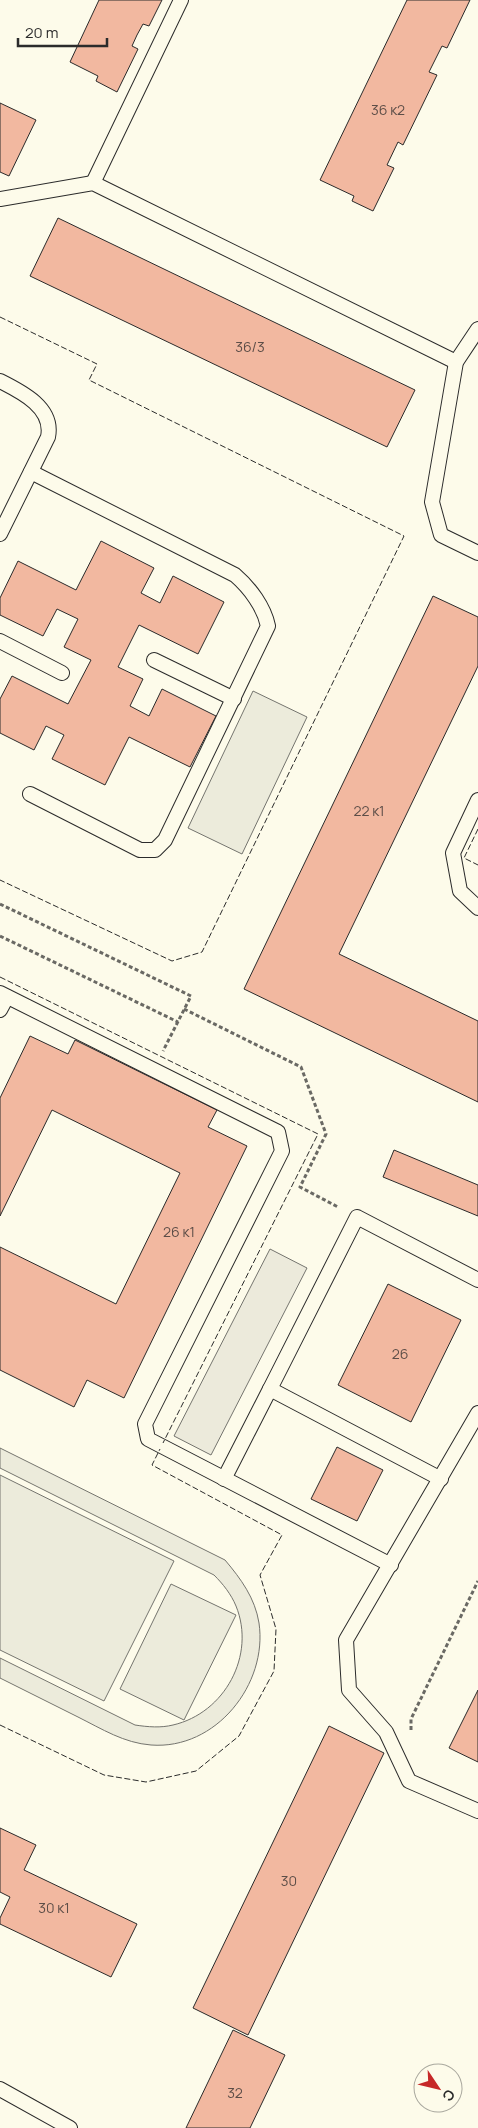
<svg xmlns="http://www.w3.org/2000/svg" width="478" height="2128" font-family="Manrope,sans-serif">
<style>
.green{fill:#ecebdb;stroke:#74746e}
.parking{fill:#eceadb;stroke:#74746e}
.building{fill:#f2b8a0;stroke:#2b2b2b}
.lines{fill:none;stroke-linecap:round;stroke-linejoin:round}
.service-casing{stroke:#2b2b2b;stroke-width:16}
.path{stroke:#6a6964;stroke-width:3;stroke-dasharray:4 2.5;stroke-linecap:butt}
.service{stroke:#fdfbea;stroke-width:14}
.fence{stroke:#2b2b2b;stroke-width:1;stroke-dasharray:6 2.5;stroke-linecap:butt}
.labels{text-anchor:middle;dominant-baseline:central;stroke-width:4;stroke-linejoin:round;paint-order:stroke}
.number-label{font-size:14px;fill:#5d4e48}
</style>
<rect width="100%" height="100%" fill="#fdfbea"/>
<g class="green">
<path d="M 253,691 L 307,717 L 242,854 L 188,828 Z"/>
<path d="M 0,1448 L 225,1560 C 241,1579 255,1598 259,1623 C 268,1684 216,1750 151,1745 C 124,1743 102,1729 78,1717 C 52,1704 26,1691 0,1678 L 0,1658 L 135,1725 C 148,1727 161,1728 173,1725 C 225,1713 256,1655 236,1606 C 231,1594 223,1584 214,1575 L 0,1468 Z"/>
<path d="M 0,1475 L 174,1561 L 104,1701 L 0,1650 Z"/>
<path d="M 171,1584 L 236,1615 L 184,1720 L 120,1689 Z"/>
</g>
<path class="parking" d="M 270,1249 L 307,1268 L 211,1455 L 174,1436 Z"/>
<g class="building">
<path d="M 99,0 L 162,0 L 149,26 L 143,24 L 137,35 L 132,46 L 138,49 L 117,92 L 96,81 L 98,76 L 70,62 Z"/>
<path d="M 407,0 L 470,0 L 447,48 L 442,46 L 429,72 L 437,75 L 403,145 L 398,142 L 387,165 L 394,168 L 373,211 L 352,201 L 354,196 L 320,180 Z"/>
<path d="M 0,103 L 36,120 L 9,176 L 0,172 Z"/>
<path d="M 58,218 L 415,390 L 387,447 L 30,276 Z"/>
<path d="M 101,541 L 154,568 L 141,593 L 160,603 L 173,576 L 224,602 L 198,654 L 139,625 L 118,667 L 143,679 L 130,706 L 149,716 L 162,689 L 216,716 L 190,767 L 129,737 L 105,785 L 52,759 L 64,735 L 46,726 L 34,750 L 0,733 L 0,699 L 12,676 L 68,704 L 91,660 L 64,647 L 78,619 L 57,609 L 43,636 L 0,615 L 0,598 L 18,561 L 76,590 Z"/>
<path d="M 433,596 L 478,617 L 478,666 L 339,954 L 478,1021 L 478,1102 L 244,989 Z"/>
<path d="M 30,1036 L 68,1054 L 75,1040 L 217,1110 L 208,1127 L 247,1146 L 124,1398 L 87,1380 L 74,1407 L 0,1370 L 0,1247 L 116,1304 L 180,1173 L 52,1110 L 0,1216 L 0,1098 Z"/>
<path d="M 394,1150 L 478,1185 L 478,1216 L 383,1177 Z"/>
<path d="M 388,1284 L 461,1320 L 411,1422 L 338,1385 Z"/>
<path d="M 337,1447 L 383,1470 L 357,1521 L 311,1499 Z"/>
<path d="M 478,1690 L 478,1762 L 449,1748 Z"/>
<path d="M 329,1726 L 384,1753 L 248,2035 L 193,2008 Z"/>
<path d="M 0,1828 L 36,1845 L 24,1870 L 137,1924 L 111,1977 L 0,1924 L 0,1918 L 10,1897 L 0,1892 Z"/>
<path d="M 233,2030 L 285,2055 L 250,2128 L 186,2128 Z"/>
</g>
<g class="lines">
<defs>
<g id="service">
<path d="M 93,183 L 181,0"/>
<path d="M 0,199 L 93,183 L 456,362"/>
<path d="M 478,329 L 456,362 L 432,502 L 441,535 L 478,553"/>
<path d="M 0,381 C 22,392 54,408 48,437 L 0,534"/>
<path d="M 0,641 L 62,673"/>
<path d="M 154,660 L 234,699"/>
<path d="M 30,794 L 140,850 L 155,850 L 165,840 L 268,626 C 264,607 250,588 235,575 L 31,472"/>
<path d="M 478,800 L 453,853 L 460,891 L 478,908"/>
<path d="M 0,993 L 278,1132 L 282,1151 L 145,1424 L 148,1439 L 391,1565"/>
<path d="M 0,1010 L 7,997"/>
<path d="M 478,1413 L 346,1640 L 349,1690 L 386,1732 L 409,1781 L 478,1811"/>
<path d="M 224,1479 L 270,1389"/>
<path d="M 441,1479 L 270,1389 L 357,1217 L 478,1280"/>
<path d="M 0,2089 L 70,2128"/>
</g>
</defs>
<use href="#service" class="service-casing"/>
<g class="path">
<path d="M 0,904 L 191,996 L 163,1051"/>
<path d="M 0,936 L 178,1022"/>
<path d="M 184,1009 L 301,1067 L 326,1134 L 300,1187 L 338,1207"/>
<path d="M 411,1730 L 411,1719 L 478,1581"/>
</g>
<use href="#service" class="service"/>
<g class="fence">
<path d="M 0,317 L 97,364 L 89,380 L 404,536 L 202,952 L 172,961 L 0,880"/>
<path d="M 478,829 L 464,858 L 478,865"/>
<path d="M 0,977 L 318,1134 L 163,1443"/>
<path d="M 0,1725 L 104,1775 L 146,1782 L 196,1771 L 239,1736 L 274,1671 L 276,1629 L 260,1575 L 282,1535 L 152,1465 L 160,1449"/>
</g>
</g>
<g class="labels">
<g class="number-label">
<text x="388" y="109">36 к2</text>
<text x="250" y="346">36/3</text>
<text x="369" y="810">22 к1</text>
<text x="179" y="1231">26 к1</text>
<text x="400" y="1353">26</text>
<text x="289" y="1880">30</text>
<text x="54" y="1907">30 к1</text>
<text x="235" y="2092">32</text>
</g>
</g>
<g transform="translate(438 2088) rotate(125)"><circle r="24" fill="#fdfbea" stroke="#a9a89e"/>
<path d="M0-4L9 19L0 12L-9 19Z" fill="#c62828"/>
<text y="-8" font-size="14" font-weight="bold" text-anchor="middle" fill="#2b2b2b">С</text>
</g>
<path d="M18 38v8h89v-8" fill="none" stroke="#2b2b2b" stroke-width="2.5"/>
<text x="25" y="38" font-size="15" fill="#2b2b2b" stroke="#fdfbea" stroke-width="4" paint-order="stroke">20 m</text>
</svg>
